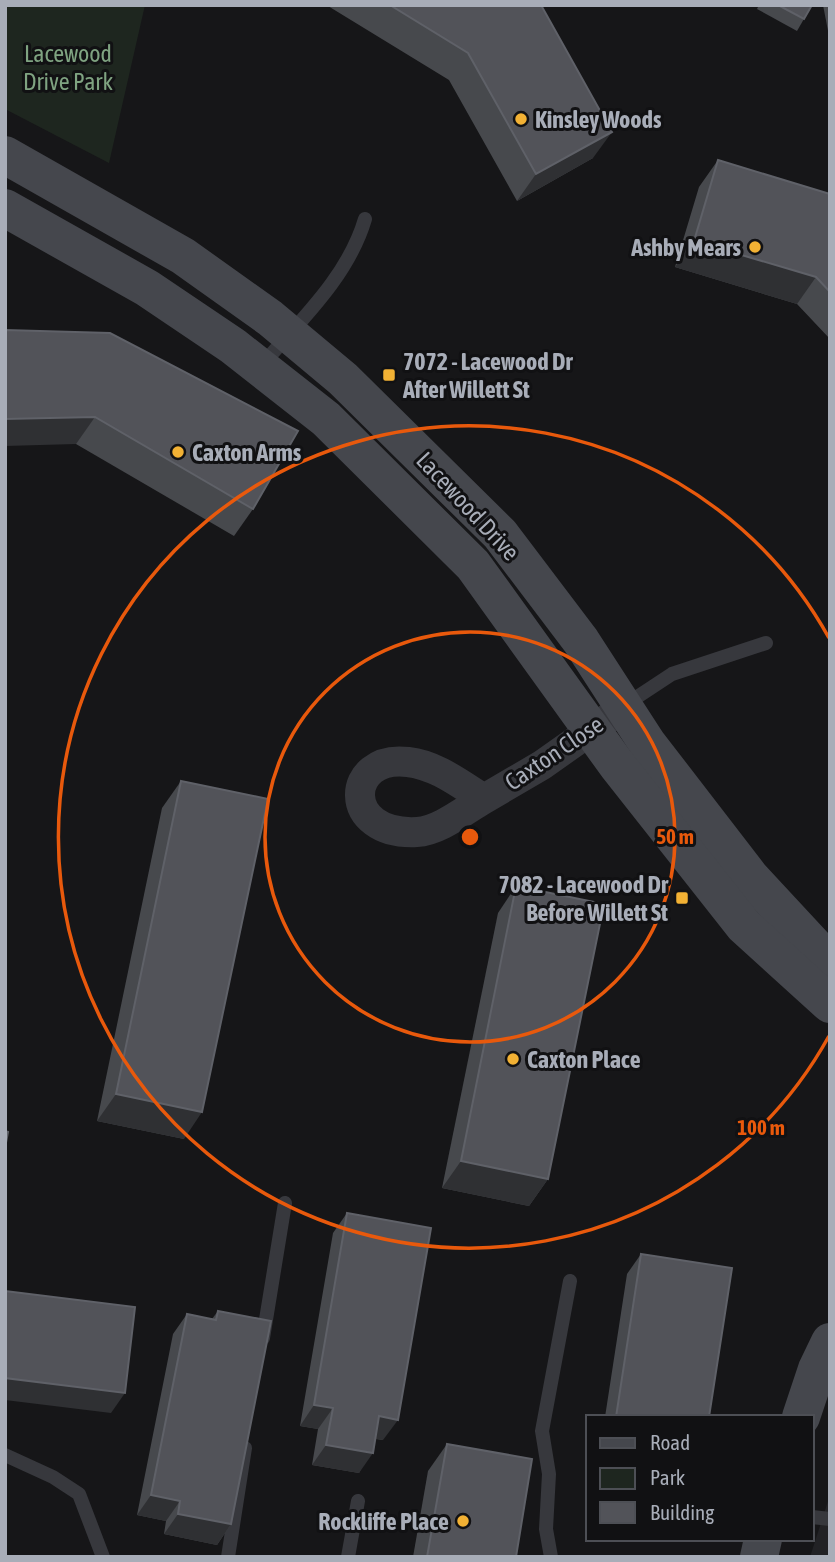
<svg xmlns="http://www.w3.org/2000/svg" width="835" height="1562" font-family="'Asap Condensed',sans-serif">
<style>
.built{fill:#222225}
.green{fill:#1e261f}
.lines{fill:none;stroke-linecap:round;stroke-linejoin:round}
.lane{stroke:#37383d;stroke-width:14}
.street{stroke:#37383d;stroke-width:30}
.secondary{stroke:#45474d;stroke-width:38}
.wall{fill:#47494d}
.shaded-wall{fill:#2f3033}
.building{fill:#525359;stroke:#5f6168;stroke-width:2}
.ring{fill:none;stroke:#e8590c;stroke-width:3.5}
.poi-dot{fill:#f2b134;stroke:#111113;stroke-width:2.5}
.labels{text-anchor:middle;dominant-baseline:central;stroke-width:6;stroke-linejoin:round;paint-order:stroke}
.park-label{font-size:24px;fill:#7fa381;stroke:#111113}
.poi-label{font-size:24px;font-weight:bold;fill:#a8adb8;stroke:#111113;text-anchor:start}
.street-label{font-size:24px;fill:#a8adb8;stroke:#111113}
.centre{fill:#e8590c;stroke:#111113;stroke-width:3.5}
.ring-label{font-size:21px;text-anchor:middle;font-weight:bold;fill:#e8590c;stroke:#111113;stroke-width:6;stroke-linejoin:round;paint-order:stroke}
</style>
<rect width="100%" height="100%" fill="#161618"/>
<path class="built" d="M 830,1495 L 830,1557 L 810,1557 Z"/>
<path class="green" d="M 5,5 L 145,5 L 109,163 L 5,109 Z"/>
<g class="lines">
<g class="lane">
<path d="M 261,366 C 300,321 348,277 365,219"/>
<path d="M 625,705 L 672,674 L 766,643"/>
<path d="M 263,1338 L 285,1203"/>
<path d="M 5,1455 L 53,1477 L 79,1494 L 103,1557"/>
<path d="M 812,1517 L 830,1519"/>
<path d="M 228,1557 L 245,1448"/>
<path d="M 348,1557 L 358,1501"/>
<path d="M 551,1557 L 546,1529 L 549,1474 L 542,1431 L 570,1281"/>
</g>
<path class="street" d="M 484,799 C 465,810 439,831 417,832 C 340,836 345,754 408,762 C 436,765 460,784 484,799 L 542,765 L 610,717"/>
<g class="secondary">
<path d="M 5,155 L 183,256 L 270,318 L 343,379 L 500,534 L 581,641 L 647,743 L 751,878 L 830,963"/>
<path d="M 5,208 L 147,288 L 233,346 L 326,419 L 473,565 L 617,765 L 744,926 L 830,1004"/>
<path d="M 801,1417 L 817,1369 L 830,1342"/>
<path d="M 759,1557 L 763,1539"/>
</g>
</g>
<g class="wall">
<path d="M 320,5 L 541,5 L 593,158 L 517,201 L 449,80 L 328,6 Z"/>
<path d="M 759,5 L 812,5 L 797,31 L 757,9 Z"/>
<path d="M 823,5 L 830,5 L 830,41 Z"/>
<path d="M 718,160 L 830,194 L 830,339 L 797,304 L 675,267 L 699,187 Z"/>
<path d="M 5,330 L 253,509 L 234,536 L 76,444 Z"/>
<path d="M 181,781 L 184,1139 L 97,1121 L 162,808 Z"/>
<path d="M 516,886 L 548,1179 L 529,1206 L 442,1188 L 498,913 Z"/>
<path d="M 347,1213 L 383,1440 L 376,1439 L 359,1473 L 312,1465 L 318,1429 L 300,1426 L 333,1233 Z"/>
<path d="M 641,1254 L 709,1417 L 605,1417 L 627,1274 Z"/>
<path d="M 218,1311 L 231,1524 L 217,1545 L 164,1534 L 166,1521 L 137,1515 L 173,1334 L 187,1314 L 212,1319 Z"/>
<path d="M 447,1444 L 516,1557 L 413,1557 L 428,1471 Z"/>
</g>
<g class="shaded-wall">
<path d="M 612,132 L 593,158 L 517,201 L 536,174 Z"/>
<path d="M 694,241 L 816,277 L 797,304 L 675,267 Z"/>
<path d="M 95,417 L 76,444 L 5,446 L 5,419 Z"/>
<path d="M 116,1094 L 202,1112 L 184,1139 L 97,1121 Z"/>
<path d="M 461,1161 L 548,1179 L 529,1206 L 442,1188 Z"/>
<path d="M 5,1378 L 125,1393 L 111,1413 L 5,1400 Z"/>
<path d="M 314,1405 L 333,1408 L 318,1429 L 300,1426 Z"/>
<path d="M 379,1416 L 398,1420 L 383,1440 L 365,1437 Z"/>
<path d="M 326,1445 L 373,1453 L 359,1473 L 312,1465 Z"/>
<path d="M 151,1495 L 180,1501 L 166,1521 L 137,1515 Z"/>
<path d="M 178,1514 L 231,1524 L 217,1545 L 164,1534 Z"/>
</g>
<g class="building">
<path d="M 390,5 L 541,5 L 612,132 L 536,174 L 468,53 Z"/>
<path d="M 778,5 L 812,5 L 804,19 Z"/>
<path d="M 718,160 L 830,194 L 830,292 L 816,277 L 694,241 Z"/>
<path d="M 5,330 L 110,333 L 298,431 L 253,509 L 95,417 L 5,419 Z"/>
<path d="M 181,781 L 268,799 L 202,1112 L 116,1094 Z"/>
<path d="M 516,886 L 604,904 L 548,1179 L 461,1161 Z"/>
<path d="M 5,1131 L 8,1132 L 5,1148 Z"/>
<path d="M 347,1213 L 431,1228 L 398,1420 L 379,1416 L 373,1453 L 326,1445 L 333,1408 L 314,1405 Z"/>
<path d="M 641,1254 L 732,1268 L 709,1417 L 616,1417 Z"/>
<path d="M 5,1291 L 135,1307 L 125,1393 L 5,1378 Z"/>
<path d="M 218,1311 L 271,1321 L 231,1524 L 178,1514 L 180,1501 L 151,1495 L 187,1314 L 216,1320 Z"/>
<path d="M 447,1444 L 532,1459 L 516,1557 L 427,1557 Z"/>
</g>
<g class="ring">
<circle cx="470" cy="837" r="205"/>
<path d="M829 1036A411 411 0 1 1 829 638"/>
</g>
<g class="poi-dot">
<circle cx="521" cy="119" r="7"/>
<circle cx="755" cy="247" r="7"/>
<rect x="382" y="368" width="14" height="14" rx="3.5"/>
<circle cx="178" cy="452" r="7"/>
<rect x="675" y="891" width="14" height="14" rx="3.5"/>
<circle cx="513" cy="1059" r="7"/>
<circle cx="463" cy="1521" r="7"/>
</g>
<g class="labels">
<g class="park-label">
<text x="68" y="53">Lacewood<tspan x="68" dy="28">Drive Park</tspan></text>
</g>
<g class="poi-label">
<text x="535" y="119">Kinsley Woods</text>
<text x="741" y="247" text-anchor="end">Ashby Mears</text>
<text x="403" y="361">7072 - Lacewood Dr<tspan x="403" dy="28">After Willett St</tspan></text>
<text x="192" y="452">Caxton Arms</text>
<text x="668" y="884" text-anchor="end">7082 - Lacewood Dr<tspan x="668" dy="28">Before Willett St</tspan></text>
<text x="527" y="1059">Caxton Place</text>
<text x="449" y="1521" text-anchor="end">Rockliffe Place</text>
</g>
<g class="street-label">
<text transform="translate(468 506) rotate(47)">Lacewood Drive</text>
<text transform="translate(554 753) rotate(-34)">Caxton Close</text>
</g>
</g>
<circle cx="470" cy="837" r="10" class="centre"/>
<g class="ring-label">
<text x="675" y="844">50 m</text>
<text x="761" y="1135">100 m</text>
</g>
<rect width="835" height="1562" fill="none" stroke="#a8adb8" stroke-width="14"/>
<rect x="586" y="1415" width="228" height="126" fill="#111113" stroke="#4d4f55" stroke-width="2"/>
<rect x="600" y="1438" width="35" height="10" fill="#45474d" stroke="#4d4f55" stroke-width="2"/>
<text x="650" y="1450" font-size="21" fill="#a8adb8">Road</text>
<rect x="600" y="1468" width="35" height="21" fill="#1e261f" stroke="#4d4f55" stroke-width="2"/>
<text x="650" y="1485" font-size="21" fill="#a8adb8">Park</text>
<rect x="600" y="1502" width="35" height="21" fill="#525359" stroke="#4d4f55" stroke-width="2"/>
<text x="650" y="1520" font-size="21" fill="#a8adb8">Building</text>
</svg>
